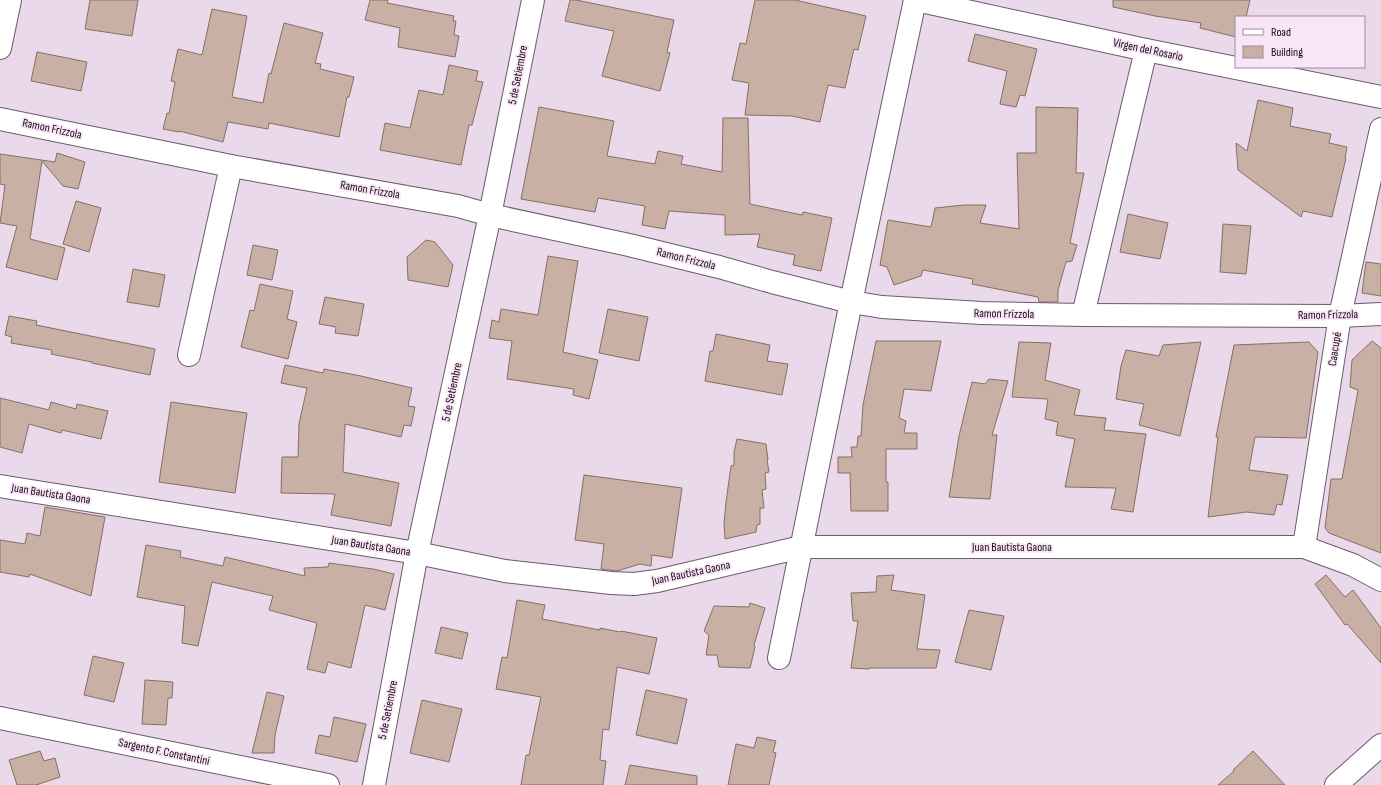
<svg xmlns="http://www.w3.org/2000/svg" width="1381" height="785" font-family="'Sofia Sans Condensed',sans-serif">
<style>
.building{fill:#c9b0a5;stroke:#866f65}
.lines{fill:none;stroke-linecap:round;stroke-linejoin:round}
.minor-casing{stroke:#6b5b6c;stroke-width:24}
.minor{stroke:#fff;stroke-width:22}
.labels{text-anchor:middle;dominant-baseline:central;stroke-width:3.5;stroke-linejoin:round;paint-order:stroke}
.street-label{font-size:12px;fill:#130c13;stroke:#f8e5f8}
</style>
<rect width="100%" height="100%" fill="#ead8eb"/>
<g class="building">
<path d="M 90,0 L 138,0 L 132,36 L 85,29 Z"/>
<path d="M 370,0 L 388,0 L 387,3 L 454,16 L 453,21 L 456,21 L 454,35 L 459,36 L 455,57 L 398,47 L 400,28 L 365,20 Z"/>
<path d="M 570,0 L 576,0 L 674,20 L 667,52 L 670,53 L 660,91 L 602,76 L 614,31 L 565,21 Z"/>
<path d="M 755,0 L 795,0 L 866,16 L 858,50 L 854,49 L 845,88 L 828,85 L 820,122 L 792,116 L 745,115 L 749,83 L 732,80 L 740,43 L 746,44 Z"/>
<path d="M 1113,0 L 1250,0 L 1246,17 L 1236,17 L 1236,37 L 1200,28 L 1201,23 L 1155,16 L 1113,7 Z"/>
<path d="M 212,9 L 247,16 L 232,97 L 263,103 L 269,73 L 271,74 L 284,23 L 323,33 L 315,63 L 321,64 L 320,69 L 354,77 L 349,97 L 347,97 L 339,137 L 269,123 L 268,129 L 228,122 L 223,142 L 179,131 L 179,132 L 163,129 L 167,113 L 169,114 L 175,82 L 171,81 L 178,49 L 202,55 Z"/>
<path d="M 975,34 L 1037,49 L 1025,96 L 1020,95 L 1016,107 L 1000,104 L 1007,71 L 968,61 Z"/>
<path d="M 37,52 L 87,62 L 81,91 L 31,81 Z"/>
<path d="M 449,65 L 478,71 L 476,81 L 483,82 L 472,125 L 469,125 L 461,165 L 380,150 L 385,123 L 410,128 L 419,90 L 443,95 Z"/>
<path d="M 1258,100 L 1293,108 L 1290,126 L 1331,134 L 1329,143 L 1347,147 L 1345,158 L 1346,158 L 1332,217 L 1303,211 L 1301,217 L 1238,170 L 1236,143 L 1247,151 Z"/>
<path d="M 539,107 L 614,121 L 607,156 L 655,164 L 658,151 L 683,156 L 681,164 L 722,172 L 723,118 L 748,118 L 750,204 L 802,215 L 803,212 L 832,218 L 821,271 L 793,265 L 795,255 L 757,247 L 760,234 L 725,235 L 725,215 L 669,211 L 665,229 L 642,225 L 645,206 L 598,198 L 595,212 L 521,199 Z"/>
<path d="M 1036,107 L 1078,108 L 1076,173 L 1084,173 L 1070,243 L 1077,245 L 1072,261 L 1066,262 L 1058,290 L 1058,302 L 1039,302 L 1038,297 L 972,284 L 973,279 L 923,270 L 921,276 L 894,285 L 887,267 L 880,265 L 888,220 L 931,227 L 935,208 L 964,205 L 986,205 L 980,223 L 1019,229 L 1017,153 L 1036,153 Z"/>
<path d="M 57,153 L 85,162 L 78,189 L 63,186 L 42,161 L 30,239 L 65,248 L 57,280 L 6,267 L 17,226 L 0,223 L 5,185 L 0,184 L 0,154 L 55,162 Z"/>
<path d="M 76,201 L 101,208 L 89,252 L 63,244 Z"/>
<path d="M 1128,214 L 1168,223 L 1160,259 L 1120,252 Z"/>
<path d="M 1223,224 L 1251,226 L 1246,274 L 1220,272 Z"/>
<path d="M 426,240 L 435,242 L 453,265 L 448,287 L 408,280 L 407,257 Z"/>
<path d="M 253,245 L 278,250 L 272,280 L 247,275 Z"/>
<path d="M 548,256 L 578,261 L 563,352 L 598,360 L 589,399 L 573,395 L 574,389 L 507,379 L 512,341 L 489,338 L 492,320 L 499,322 L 501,309 L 538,315 Z"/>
<path d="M 1366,262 L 1381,264 L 1381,296 L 1362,293 Z"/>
<path d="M 133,269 L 165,275 L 159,307 L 127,302 Z"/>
<path d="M 260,284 L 293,291 L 287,319 L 297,322 L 288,359 L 241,347 L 250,310 L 254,311 Z"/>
<path d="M 325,297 L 364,304 L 358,336 L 335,333 L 336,327 L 319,324 Z"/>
<path d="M 608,309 L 648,317 L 639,361 L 599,353 Z"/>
<path d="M 9,316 L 37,321 L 36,325 L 155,349 L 150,375 L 92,363 L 92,362 L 51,354 L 52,350 L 11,343 L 12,337 L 5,335 Z"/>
<path d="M 716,334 L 770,345 L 767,361 L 788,364 L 782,395 L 705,381 L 710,351 L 713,351 Z"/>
<path d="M 876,341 L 941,341 L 931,391 L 904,389 L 899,418 L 906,421 L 904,433 L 917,433 L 917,449 L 886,449 L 886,482 L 888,482 L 888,511 L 851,511 L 850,473 L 838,473 L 838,457 L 852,457 L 851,447 L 857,447 L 858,436 L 861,436 L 863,405 Z"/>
<path d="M 1372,341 L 1381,348 L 1381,553 L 1329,533 L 1325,528 L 1331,479 L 1342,479 L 1357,396 L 1358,390 L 1350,387 L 1352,360 Z"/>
<path d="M 1019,342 L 1051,343 L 1045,380 L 1080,390 L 1074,415 L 1106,418 L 1104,430 L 1146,434 L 1133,512 L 1111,509 L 1116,488 L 1065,487 L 1075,439 L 1056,435 L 1058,422 L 1045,419 L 1048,399 L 1012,397 Z"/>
<path d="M 1201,342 L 1180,436 L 1139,425 L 1144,404 L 1116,399 L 1121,366 L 1126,350 L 1159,356 L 1163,345 Z"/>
<path d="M 1309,342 L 1318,352 L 1306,438 L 1255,437 L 1249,470 L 1288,475 L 1282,505 L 1277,504 L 1274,515 L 1247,512 L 1208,517 L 1218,437 L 1216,437 L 1234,345 Z"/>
<path d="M 285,365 L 323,373 L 324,369 L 361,376 L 412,388 L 408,406 L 415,407 L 411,426 L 404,425 L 401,437 L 345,424 L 343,472 L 399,483 L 391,526 L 331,515 L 335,494 L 281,493 L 282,457 L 298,457 L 299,424 L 307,388 L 281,383 Z"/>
<path d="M 989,379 L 1008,381 L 992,435 L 997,435 L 990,499 L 949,497 L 959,436 L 972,382 L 985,384 Z"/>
<path d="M 0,398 L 49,410 L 51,402 L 76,409 L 77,404 L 108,411 L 101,439 L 62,430 L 61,433 L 29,424 L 22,453 L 0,447 Z"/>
<path d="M 171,402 L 247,413 L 235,493 L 159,482 Z"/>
<path d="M 737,439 L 766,444 L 768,460 L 767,460 L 769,472 L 765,473 L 766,489 L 762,490 L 764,508 L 760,508 L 760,524 L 757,525 L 756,532 L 725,539 L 724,524 L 726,502 L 731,466 L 734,465 L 734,452 Z"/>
<path d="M 584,475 L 682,488 L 672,558 L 652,555 L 651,566 L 640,564 L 617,571 L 601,569 L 604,544 L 575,540 Z"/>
<path d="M 45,507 L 105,517 L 91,596 L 30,574 L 29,577 L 0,572 L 0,540 L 25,544 L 27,533 L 40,536 Z"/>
<path d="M 146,545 L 181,551 L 180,557 L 223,566 L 225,557 L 305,576 L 304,568 L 328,567 L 329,563 L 373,569 L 394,574 L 385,610 L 365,605 L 351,668 L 328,662 L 325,673 L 307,669 L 317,623 L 269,610 L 273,596 L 212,582 L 198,646 L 182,643 L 185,606 L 137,597 Z"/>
<path d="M 894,575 L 891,590 L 925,595 L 917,649 L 940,650 L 936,668 L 870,668 L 869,669 L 851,668 L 858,621 L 853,621 L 851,593 L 876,592 L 877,576 Z"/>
<path d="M 1326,575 L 1345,597 L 1353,590 L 1381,628 L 1381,663 L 1347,624 L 1345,625 L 1315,584 Z"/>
<path d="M 517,600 L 545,605 L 542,619 L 600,630 L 600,628 L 620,632 L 621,631 L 657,638 L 649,674 L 617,667 L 609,730 L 603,729 L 600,760 L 606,761 L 603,785 L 521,785 L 526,755 L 529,755 L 541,697 L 496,689 L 502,657 L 507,658 Z"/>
<path d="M 750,603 L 765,608 L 754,645 L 755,647 L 750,668 L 719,667 L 717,655 L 706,655 L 709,635 L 704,631 L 714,606 L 749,607 Z"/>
<path d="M 969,610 L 1004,616 L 991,670 L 955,662 Z"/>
<path d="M 441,627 L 468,633 L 462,659 L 435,653 Z"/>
<path d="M 93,656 L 124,663 L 114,702 L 84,695 Z"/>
<path d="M 145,680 L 173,682 L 172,698 L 168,698 L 166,725 L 142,724 Z"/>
<path d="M 646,690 L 687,699 L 677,744 L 636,735 Z"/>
<path d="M 267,692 L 284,696 L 275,735 L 274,753 L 252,753 Z"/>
<path d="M 422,700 L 462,709 L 449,762 L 410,753 Z"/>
<path d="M 334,717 L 366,724 L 357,762 L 315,753 L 319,735 L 330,737 Z"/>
<path d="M 757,737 L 776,741 L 773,752 L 776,753 L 769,785 L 728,785 L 736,744 L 754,748 Z"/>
<path d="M 40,751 L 44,761 L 55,758 L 60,777 L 36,785 L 17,785 L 9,760 Z"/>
<path d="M 1253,751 L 1285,785 L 1218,785 L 1234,771 L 1233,770 Z"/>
<path d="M 630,765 L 697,776 L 697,785 L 625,785 Z"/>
</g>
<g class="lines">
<defs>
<g id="minor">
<path d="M 916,0 L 1146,50 L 1381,97"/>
<path d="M 0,48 L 10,0"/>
<path d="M 0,119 L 231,166 L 458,206 L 490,215 L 629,245 L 719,267 L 772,282 L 851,302 L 882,307 L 981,313 L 1083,315 L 1340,316 L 1381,314"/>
<path d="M 1083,315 L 1146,50"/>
<path d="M 189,355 L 231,166"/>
<path d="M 0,486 L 417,553 L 505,571 L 611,583 L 634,584 L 657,581 L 801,547 L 1304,547 L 1353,565 L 1381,580"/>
<path d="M 1304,547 L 1340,316 L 1381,129"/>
<path d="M 779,658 L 851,302 L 915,0"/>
<path d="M 0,718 L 328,785"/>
<path d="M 374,785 L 417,553 L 490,215 L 533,0"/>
<path d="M 1336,785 L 1381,745"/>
</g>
</defs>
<use href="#minor" class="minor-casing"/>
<use href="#minor" class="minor"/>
</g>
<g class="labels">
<g class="street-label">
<text transform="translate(1148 50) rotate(12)">Virgen del Rosario</text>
<text transform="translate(518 75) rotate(-79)">5 de Setiembre</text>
<text transform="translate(52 129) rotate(12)">Ramon Frizzola</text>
<text transform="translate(370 190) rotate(10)">Ramon Frizzola</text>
<text transform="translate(686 259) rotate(14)">Ramon Frizzola</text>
<text transform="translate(1004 314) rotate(1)">Ramon Frizzola</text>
<text transform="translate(1328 315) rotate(-1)">Ramon Frizzola</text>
<text transform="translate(1335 349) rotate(-81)">Caacupé</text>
<text transform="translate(452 392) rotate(-78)">5 de Setiembre</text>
<text transform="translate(51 494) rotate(9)">Juan Bautista Gaona</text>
<text transform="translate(371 546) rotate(9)">Juan Bautista Gaona</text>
<text x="1012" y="547">Juan Bautista Gaona</text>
<text transform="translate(691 573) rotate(-12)">Juan Bautista Gaona</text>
<text transform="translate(388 710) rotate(-79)">5 de Setiembre</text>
<text transform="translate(164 752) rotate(12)">Sargento F. Constantini</text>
</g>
</g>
<rect x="1235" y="16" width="130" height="52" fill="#f8e5f8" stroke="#9c8e9c"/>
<rect x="1243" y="29" width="20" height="6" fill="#ffffff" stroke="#9c8e9c"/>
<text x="1271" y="36" font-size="12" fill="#130c13">Road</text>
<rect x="1243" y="46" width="20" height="12" fill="#c9b0a5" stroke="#9c8e9c"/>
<text x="1271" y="56" font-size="12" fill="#130c13">Building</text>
</svg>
